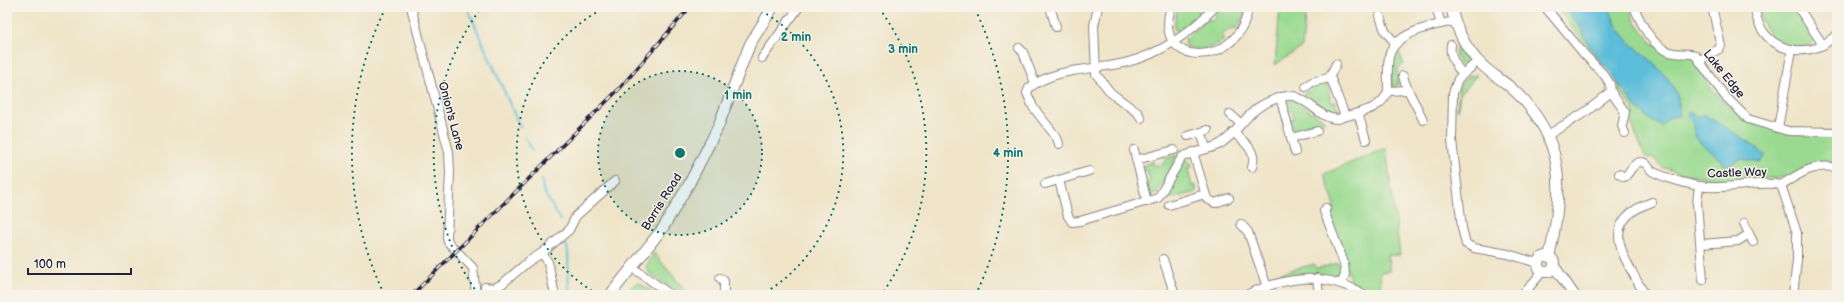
<svg xmlns="http://www.w3.org/2000/svg" width="1844" height="302" font-family="'Balsamiq Sans',sans-serif">
<style>
.green{fill:#9ada90;stroke:#5e7e66}
.water{fill:#5cbdda;stroke:#3f708a}
.lines{fill:none;stroke-linecap:round;stroke-linejoin:round}
.stream{stroke:#5cbdda;stroke-width:2}
.minor-casing{stroke:#888382;stroke-width:10}
.tertiary-casing{stroke:#888382;stroke-width:12}
.minor{stroke:#fff;stroke-width:8}
.tertiary{stroke:#fff;stroke-width:10}
.rail-casing{stroke:#22223b;stroke-width:3.5}
.rail{stroke:#f7f3e8;stroke-width:2;stroke-dasharray:6;stroke-linecap:butt}
.ring{fill:none;stroke:#0f766e;stroke-width:2;stroke-dasharray:2 4}
.labels{text-anchor:middle;dominant-baseline:central;stroke-width:3;stroke-linejoin:round;paint-order:stroke}
.street-label{font-size:12px;fill:#22223b;stroke:#f7f3e8}
.centre{fill:#0f766e;stroke:#f7f3e8;stroke-width:2}
.ring-label{font-size:12px;text-anchor:middle;font-weight:bold;fill:#0f766e;stroke:#f7f3e8;stroke-width:3;stroke-linejoin:round;paint-order:stroke}
</style>
<rect width="100%" height="100%" fill="#f7f3e8"/>
<filter id="ink" filterUnits="userSpaceOnUse"><feTurbulence type="fractalNoise" baseFrequency=".025" numOctaves="2"/><feDisplacementMap in="SourceGraphic" scale="8" xChannelSelector="R" yChannelSelector="G"/><feConvolveMatrix kernelMatrix="1 2 1 2 8 2 1 2 1" color-interpolation-filters="sRGB"/></filter>
<filter id="wash" filterUnits="userSpaceOnUse"><feTurbulence type="fractalNoise" baseFrequency=".012" numOctaves="4" result="noise"/><feDisplacementMap in="SourceGraphic" scale="16" xChannelSelector="R" yChannelSelector="G"/><feGaussianBlur stdDeviation="0.9" result="paint"/><feColorMatrix in="noise" values="0 0 0 0 0 0 0 0 0 0 0 0 0 0 0 0 0 1.4 0 .05"/><feComposite in="paint" operator="in"/></filter>
<g filter="url(#wash)">
<rect width="100%" height="100%" fill="#efe4c8"/>
<g class="green">
<path d="M 1177,7 L 1201,7 L 1198,12 L 1198,18 L 1178,33 L 1174,28 Z"/>
<path d="M 1219,7 L 1246,7 L 1245,14 L 1236,29 L 1230,29 L 1222,35 L 1223,41 C 1210,49 1199,52 1185,46 L 1185,39 L 1206,20 L 1213,20 L 1215,19 L 1217,10 Z"/>
<path d="M 1280,7 L 1306,7 L 1302,47 L 1275,65 Z"/>
<path d="M 1556,7 L 1630,7 L 1633,18 L 1652,43 L 1691,55 L 1697,62 L 1711,88 L 1725,104 L 1752,123 L 1837,134 L 1837,162 L 1829,161 L 1816,163 L 1802,169 L 1792,177 L 1727,181 L 1682,174 L 1662,167 L 1654,159 L 1645,157 L 1631,122 L 1633,108 L 1620,92 L 1616,77 L 1598,60 Z"/>
<path d="M 1757,7 L 1795,7 L 1815,38 L 1810,46 C 1804,46 1796,48 1790,47 C 1769,43 1763,25 1757,7 Z"/>
<path d="M 1456,46 L 1466,59 L 1465,63 L 1461,67 L 1455,55 Z"/>
<path d="M 1397,48 L 1404,64 L 1397,69 L 1398,85 L 1392,88 L 1391,58 Z"/>
<path d="M 1477,75 L 1460,94 L 1458,110 L 1457,109 L 1459,87 L 1468,76 Z"/>
<path d="M 1326,82 L 1330,90 L 1328,91 L 1332,103 L 1335,102 L 1339,111 L 1328,114 L 1303,96 L 1304,93 L 1311,91 L 1314,85 Z"/>
<path d="M 1292,99 L 1296,101 L 1325,121 L 1319,125 L 1294,131 L 1290,120 L 1294,119 L 1292,110 L 1287,111 L 1286,103 Z"/>
<path d="M 1386,148 L 1400,255 L 1387,255 L 1390,271 L 1380,272 L 1381,295 L 1374,295 L 1351,282 L 1331,220 L 1334,203 L 1324,174 Z"/>
<path d="M 1177,155 L 1157,194 L 1148,194 L 1145,184 L 1150,182 L 1147,170 L 1142,171 L 1143,166 L 1153,161 L 1154,166 L 1165,163 L 1164,159 Z"/>
<path d="M 1186,159 L 1191,163 L 1192,168 L 1188,169 L 1192,186 L 1196,185 L 1196,191 L 1194,193 L 1164,200 L 1163,199 L 1182,163 Z"/>
<path d="M 654,253 L 689,295 L 681,295 L 649,273 L 646,267 Z"/>
<path d="M 1338,263 L 1340,271 L 1338,276 L 1304,274 L 1271,281 L 1266,277 L 1314,264 L 1316,269 Z"/>
<path d="M 639,283 L 657,295 L 624,295 L 634,284 Z"/>
</g>
<g class="water">
<path d="M 1567,7 L 1609,7 C 1612,15 1615,25 1621,32 C 1639,56 1687,80 1678,116 L 1668,118 L 1662,126 L 1652,121 L 1635,106 L 1589,45 L 1581,28 L 1570,15 Z"/>
<path d="M 1690,112 L 1698,117 L 1703,114 L 1748,141 L 1766,156 L 1759,162 L 1741,159 L 1728,165 L 1723,164 C 1713,146 1693,149 1693,122 L 1687,117 Z"/>
</g>
<g class="lines">
<g class="stream">
<path d="M 467,7 L 520,127"/>
<path d="M 525,137 L 532,150"/>
<path d="M 542,180 L 543,190 L 560,220"/>
<path d="M 565,242 L 568,251 L 569,295"/>
</g>
</g>
</g>
<g filter="url(#ink)">
<g class="lines">
<defs>
<g id="minor">
<path d="M 411,7 L 449,152 L 450,172 L 447,237 L 448,242 L 473,268 L 476,295"/>
<path d="M 1050,7 L 1056,27"/>
<path d="M 1098,7 L 1094,26 L 1096,74 L 1111,93 L 1138,113 L 1141,118"/>
<path d="M 1171,7 C 1151,71 1242,68 1248,7"/>
<path d="M 1436,7 L 1441,24"/>
<path d="M 1545,7 L 1584,54 L 1605,76 L 1610,84 L 1611,92 L 1625,112 L 1622,126 L 1625,133"/>
<path d="M 1634,7 C 1641,23 1652,47 1670,52 C 1678,55 1687,52 1695,55 L 1724,95 L 1748,119 L 1788,131 L 1837,132"/>
<path d="M 1755,7 C 1757,42 1792,60 1823,45 L 1798,7"/>
<path d="M 1380,16 L 1385,31 L 1396,44"/>
<path d="M 1451,45 C 1449,55 1456,67 1463,74"/>
<path d="M 1823,45 L 1837,35"/>
<path d="M 1019,48 L 1023,52 L 1035,83"/>
<path d="M 762,58 L 799,7"/>
<path d="M 1700,60 L 1719,49 L 1721,46 L 1712,7"/>
<path d="M 1478,61 L 1458,79 L 1453,93 L 1452,140 L 1462,228 L 1466,244 L 1474,248 L 1508,254 L 1537,263"/>
<path d="M 1403,76 C 1407,92 1417,105 1423,120"/>
<path d="M 1329,78 L 1336,64"/>
<path d="M 1306,87 L 1312,82 L 1329,78 L 1331,79 L 1345,116"/>
<path d="M 1388,91 L 1407,90"/>
<path d="M 1280,97 L 1295,152"/>
<path d="M 1358,113 L 1366,140"/>
<path d="M 1230,114 L 1240,123"/>
<path d="M 1778,128 L 1792,49"/>
<path d="M 1201,132 L 1206,148"/>
<path d="M 1233,132 C 1244,141 1258,152 1252,167"/>
<path d="M 1548,135 L 1587,111 L 1611,92"/>
<path d="M 1188,136 L 1208,130"/>
<path d="M 1291,138 L 1317,131"/>
<path d="M 1059,144 L 1057,138 L 1033,107 L 1027,93 L 1029,88 C 1058,66 1095,71 1128,62 C 1163,53 1191,32 1215,7"/>
<path d="M 1134,150 L 1147,202"/>
<path d="M 1193,152 L 1207,199 L 1215,203 L 1229,198"/>
<path d="M 1136,160 L 1174,150"/>
<path d="M 1619,174 L 1624,177 L 1626,176 C 1630,171 1634,162 1641,162 C 1648,162 1648,168 1652,171 C 1662,177 1687,184 1699,186 C 1726,191 1754,180 1781,185 L 1797,233 L 1797,260 L 1793,295"/>
<path d="M 1059,180 L 1068,216 L 1072,222 L 1080,221 L 1158,198 L 1182,157 C 1194,151 1209,150 1220,144 C 1243,130 1244,109 1276,99 C 1281,97 1287,95 1293,96 C 1311,100 1319,119 1338,119 C 1355,112 1381,112 1388,91 C 1388,80 1387,68 1389,57 C 1393,32 1435,25 1455,21"/>
<path d="M 1045,184 L 1089,171"/>
<path d="M 1781,185 C 1799,174 1815,162 1837,168"/>
<path d="M 1699,186 L 1697,203 L 1703,280"/>
<path d="M 1169,205 L 1205,194"/>
<path d="M 1326,208 L 1324,211 L 1344,263 L 1345,275 L 1341,284"/>
<path d="M 1744,223 L 1753,242"/>
<path d="M 1241,224 L 1248,232 L 1267,287"/>
<path d="M 1702,244 L 1738,241 L 1749,234"/>
<path d="M 542,253 L 548,262 L 555,295"/>
<path d="M 1163,259 L 1175,295"/>
<path d="M 633,268 L 671,295"/>
<path d="M 720,278 L 724,281 L 724,295"/>
<path d="M 1317,278 L 1319,295"/>
<path d="M 485,287 L 494,288 L 502,284 L 529,261 L 542,253 L 569,230 L 576,216 L 615,181"/>
<path d="M 1246,295 C 1287,276 1325,271 1365,295"/>
<path d="M 1520,295 L 1527,290 L 1542,272"/>
<path d="M 1645,295 C 1625,258 1595,222 1652,202"/>
</g>
<g id="tertiary">
<path d="M 1451,7 C 1456,27 1464,46 1478,61 C 1487,71 1499,78 1509,86 C 1566,135 1565,189 1549,257"/>
<circle cx="1546" cy="264" r="8"/>
<path d="M 1554,266 L 1574,295"/>
<path d="M 610,295 L 663,228 L 689,184 L 717,129 L 750,44 L 773,7"/>
</g>
</defs>
<use href="#minor" class="minor-casing"/>
<use href="#tertiary" class="tertiary-casing"/>
<use href="#minor" class="minor"/>
<use href="#tertiary" class="tertiary"/>
<defs>
<path id="rail" d="M 412,295 L 620,88 L 690,7"/>
</defs>
<use href="#rail" class="rail-casing"/>
<use href="#rail" class="rail"/>
</g>
</g>
<circle cx="680" cy="153" r="82" fill="#0f766e" fill-opacity=".12"/>
<g class="ring">
<circle cx="680" cy="153" r="82"/>
<path d="M597 294A164 164 0 0 1 604 8M756 8A164 164 0 0 1 763 294"/>
<path d="M478 294A246 246 0 0 1 481 8M879 8A246 246 0 0 1 882 294"/>
<path d="M384 294A328 328 0 0 1 385 9M975 9A328 328 0 0 1 976 294"/>
</g>
<g class="labels">
<g class="street-label">
<text transform="translate(1724 74) rotate(51)">Lake Edge</text>
<text transform="translate(451 116) rotate(75)">Onion's Lane</text>
<text transform="translate(1737 173) rotate(-2)">Castle Way</text>
<text transform="translate(662 202) rotate(-58)">Borris Road</text>
</g>
</g>
<circle cx="680" cy="153" r="6" class="centre"/>
<g class="ring-label">
<text x="796" y="41">2 min</text>
<text x="903" y="53">3 min</text>
<text x="738" y="99">1 min</text>
<text x="1008" y="157">4 min</text>
</g>
<rect width="1844" height="302" fill="none" stroke="#f7f3e8" stroke-width="24"/>
<path d="M28 268v6h103v-6" fill="none" stroke="#22223b" stroke-width="2"/>
<text x="34" y="268" font-size="12" fill="#22223b" stroke="#f7f3e8" stroke-width="3" paint-order="stroke">100 m</text>
</svg>
